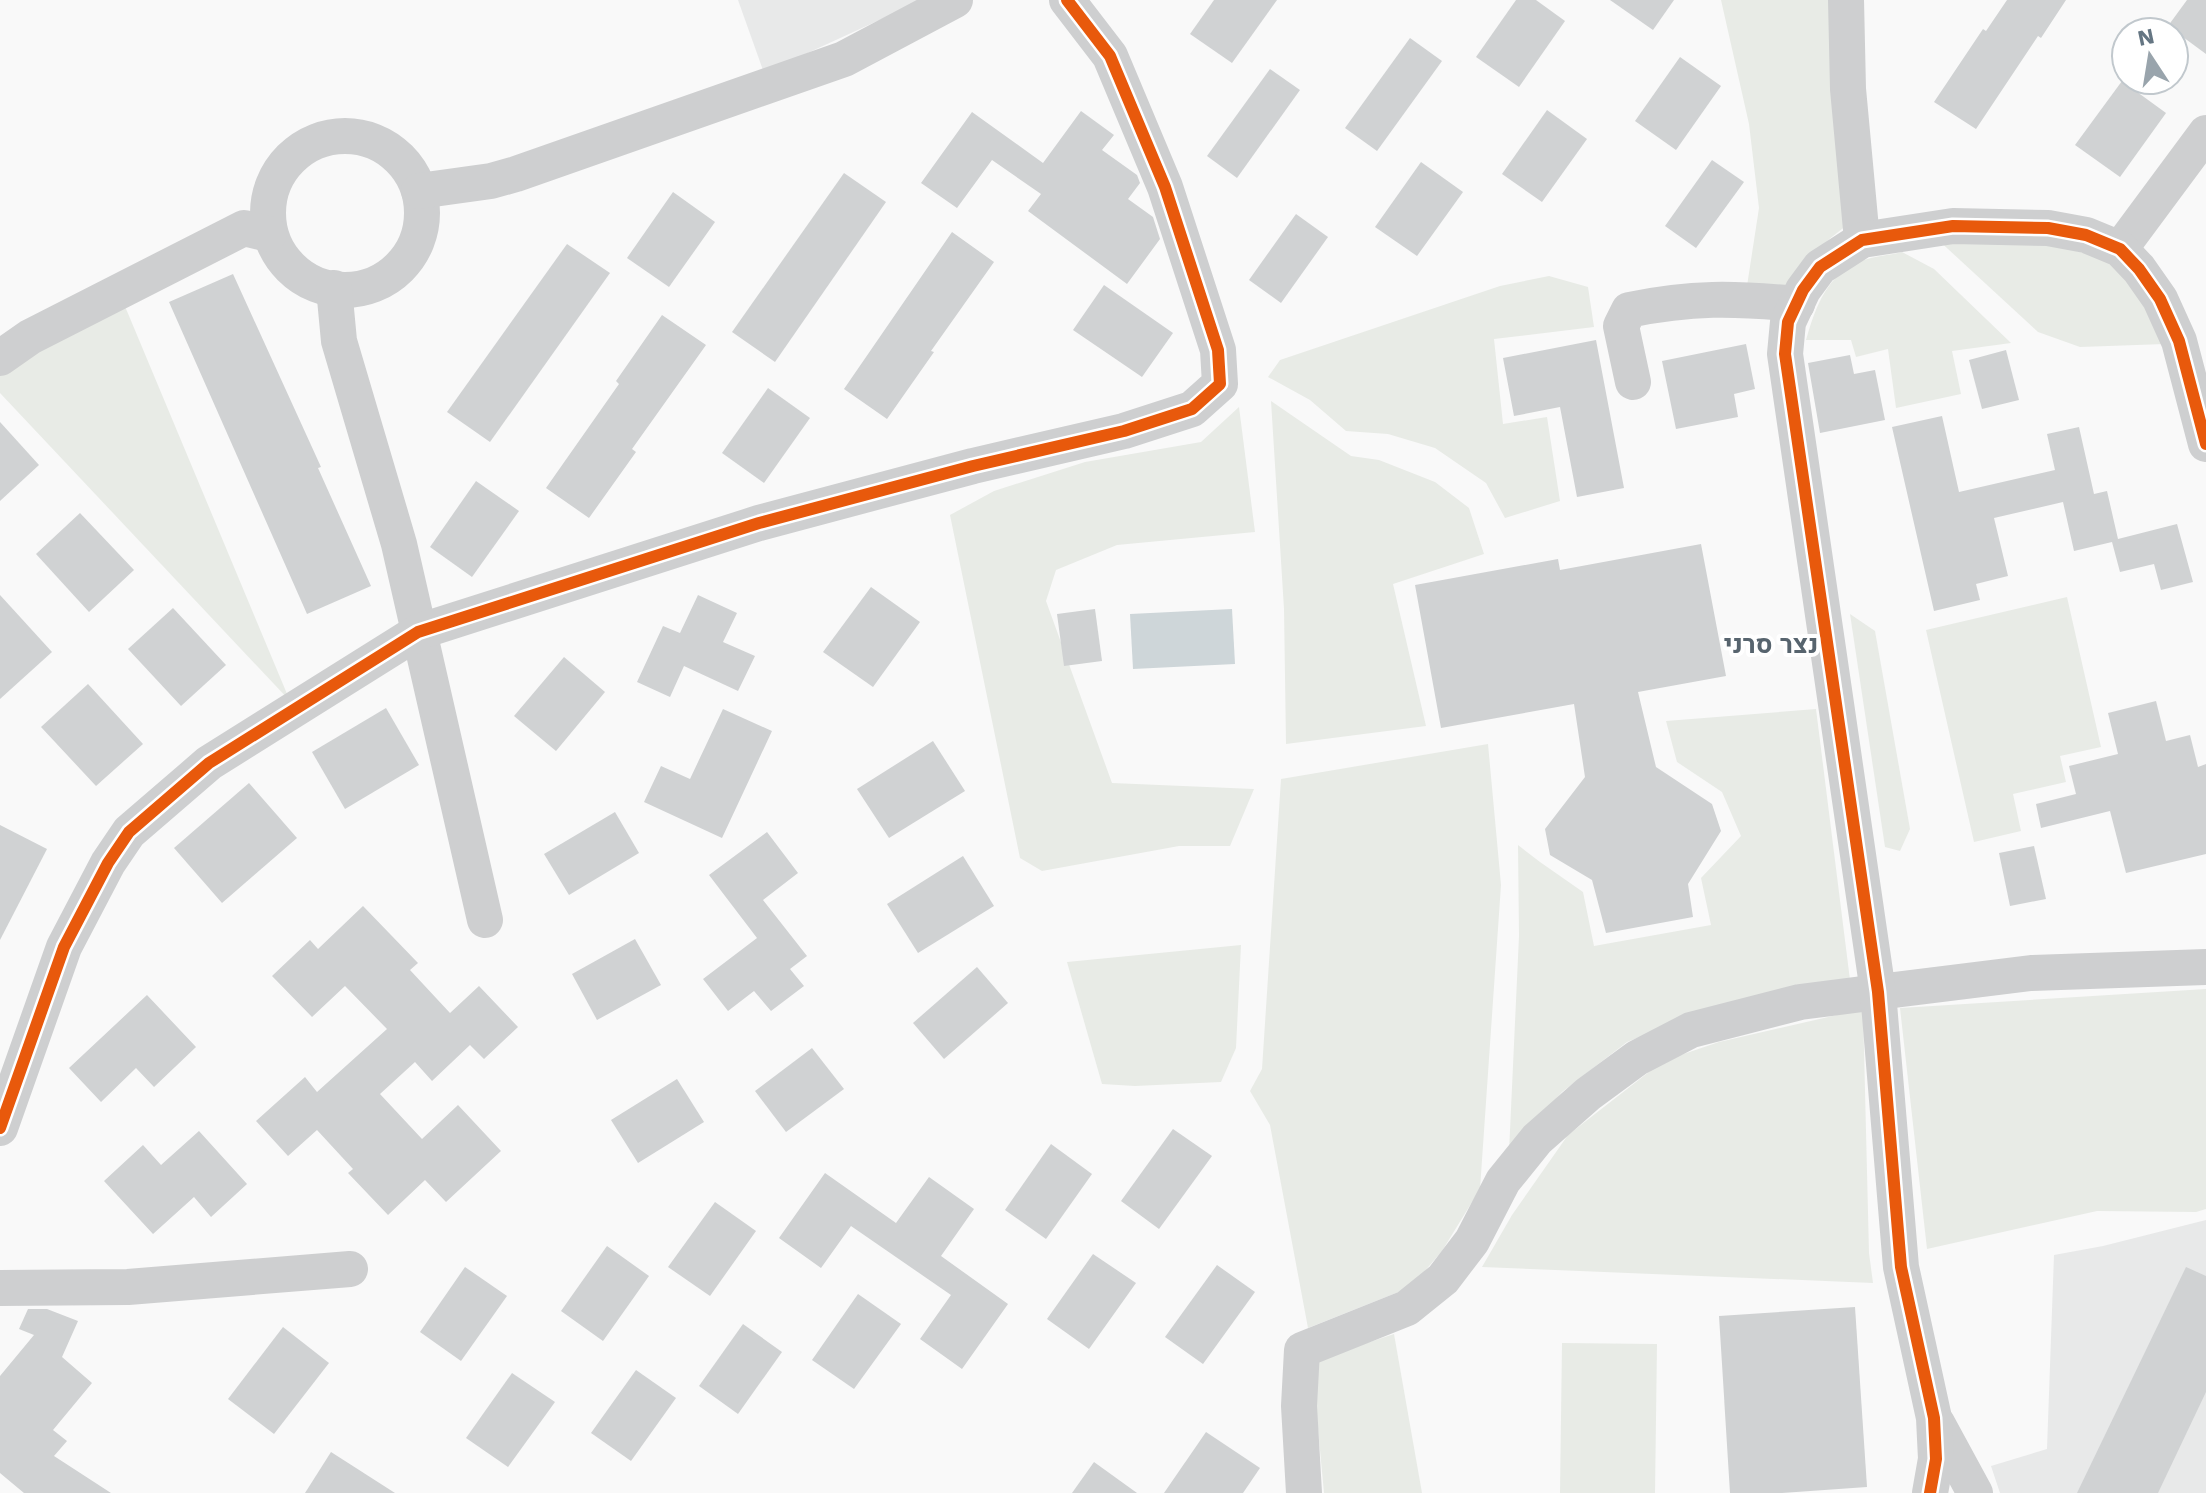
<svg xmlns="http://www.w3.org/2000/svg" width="2206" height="1493" font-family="'Work Sans',Heebo,sans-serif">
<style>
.built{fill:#e8e9e9}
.green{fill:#e8ebe6}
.water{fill:#ced6d9}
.building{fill:#d0d2d3}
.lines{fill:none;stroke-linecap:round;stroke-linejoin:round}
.minor{stroke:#cecfd0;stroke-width:36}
.cycleway-casing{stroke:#fff;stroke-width:17}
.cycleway{stroke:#e8590c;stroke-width:12}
.labels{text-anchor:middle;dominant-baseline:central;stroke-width:8;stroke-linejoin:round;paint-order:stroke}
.quarter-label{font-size:26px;font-weight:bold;fill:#57646e;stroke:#fff}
</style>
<rect width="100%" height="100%" fill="#f9f9f9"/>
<g class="built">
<path d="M 738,0 L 923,0 L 764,73 Z"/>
<path d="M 2206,1220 L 2206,1493 L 2000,1493 L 1991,1466 L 2047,1449 L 2054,1255 L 2103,1246 Z"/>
</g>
<g class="green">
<path d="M 1721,0 L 1830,0 L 1853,221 C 1825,241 1802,261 1786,291 L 1747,286 L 1759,208 L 1749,124 Z"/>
<path d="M 2013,235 L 2108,259 L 2133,283 L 2165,344 L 2080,347 L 2038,332 L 1935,237 Z"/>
<path d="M 1902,252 L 1934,269 L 2011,343 L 1952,351 L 1961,394 L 1896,408 L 1888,349 L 1856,357 L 1851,340 L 1806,340 C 1816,306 1827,273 1864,260 C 1876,256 1890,255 1902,252 Z"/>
<path d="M 1549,276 L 1588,287 L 1594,327 L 1494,339 L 1503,424 L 1547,417 L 1560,501 L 1505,518 L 1486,483 L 1435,448 L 1388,434 L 1346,431 L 1310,400 L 1268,377 L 1280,360 L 1500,286 Z"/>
<path d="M 119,292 L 290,701 L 0,393 L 0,361 Z"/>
<path d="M 1271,401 L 1351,456 L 1379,460 L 1435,482 L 1469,508 L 1484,554 L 1393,584 L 1426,726 L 1286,744 L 1284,609 Z"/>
<path d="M 1239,407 L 1255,532 L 1117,545 L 1056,570 L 1046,601 L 1112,783 L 1254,789 L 1230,846 L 1179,846 L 1042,871 L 1020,858 L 950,515 L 994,491 L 1085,462 L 1201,442 Z"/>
<path d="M 2067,597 L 2101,747 L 2060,756 L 2066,782 L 2013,794 L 2021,831 L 1974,842 L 1926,630 Z"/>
<path d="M 1850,614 L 1875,631 L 1910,829 L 1900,851 L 1885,847 Z"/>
<path d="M 1816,709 L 1850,980 L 1692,1016 L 1627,1042 L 1562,1092 L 1509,1152 L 1519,936 L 1518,845 L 1540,862 L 1583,892 L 1594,946 L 1711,925 L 1701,878 L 1741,836 L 1722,792 L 1677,762 L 1666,721 Z"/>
<path d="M 1488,744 L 1501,885 L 1480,1189 L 1442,1251 L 1411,1287 L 1308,1328 L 1270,1125 L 1250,1091 L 1262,1069 L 1281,779 Z"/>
<path d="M 1241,945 L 1236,1048 L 1221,1082 L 1135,1086 L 1102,1084 L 1067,962 Z"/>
<path d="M 2206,989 L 2206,1209 L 2196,1212 L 2097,1211 L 1927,1249 L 1900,1008 Z"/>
<path d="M 1863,1009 L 1869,1253 L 1873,1283 L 1482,1267 L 1512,1215 L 1568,1135 L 1663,1061 L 1719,1042 Z"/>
<path d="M 1394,1334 L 1422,1493 L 1324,1493 L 1315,1397 L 1315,1360 Z"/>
<path d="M 1562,1343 L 1657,1344 L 1655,1493 L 1560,1493 Z"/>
</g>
<path class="water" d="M 1232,609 L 1235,664 L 1133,669 L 1130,614 Z"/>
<g class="building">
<path d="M 1214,0 L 1277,0 L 1232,63 L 1190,34 Z"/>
<path d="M 1516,0 L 1536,0 L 1565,21 L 1519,87 L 1476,57 Z"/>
<path d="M 1610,0 L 1674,0 L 1653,30 Z"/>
<path d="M 2007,0 L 2066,0 L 2041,38 L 2038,36 L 1976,129 L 1934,102 L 1983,29 L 1986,31 Z"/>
<path d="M 2187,0 L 2206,0 L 2206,54 L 2168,26 Z"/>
<path d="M 1410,38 L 1442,61 L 1377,151 L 1345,128 Z"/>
<path d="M 1680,57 L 1721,86 L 1676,150 L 1635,121 Z"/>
<path d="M 1270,69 L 1300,90 L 1237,178 L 1207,156 Z"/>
<path d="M 2122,81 L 2166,113 L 2120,177 L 2075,145 Z"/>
<path d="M 1547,110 L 1587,139 L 1542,202 L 1502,174 Z"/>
<path d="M 1081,111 L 1114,135 L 1102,150 L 1137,175 L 1140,183 L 1128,199 L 1153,217 L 1160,239 L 1127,284 L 1028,211 L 1041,194 L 992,160 L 957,208 L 921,183 L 972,112 L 1043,163 Z"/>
<path d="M 1712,160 L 1744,182 L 1696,248 L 1665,226 Z"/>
<path d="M 1421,162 L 1463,192 L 1417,256 L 1375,227 Z"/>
<path d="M 844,173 L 886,202 L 775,362 L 732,332 Z"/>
<path d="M 673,192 L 715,222 L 669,287 L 627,258 Z"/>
<path d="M 1296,214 L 1328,237 L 1281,303 L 1249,280 Z"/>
<path d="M 952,232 L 994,262 L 931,351 L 934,352 L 887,419 L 844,389 Z"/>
<path d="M 567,244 L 610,273 L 490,442 L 447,412 Z"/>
<path d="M 233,274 L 321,467 L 318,468 L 371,586 L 307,614 L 169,302 Z"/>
<path d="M 1104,285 L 1173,333 L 1142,377 L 1073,330 Z"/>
<path d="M 662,315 L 706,345 L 632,449 L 636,452 L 589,518 L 546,488 L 619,384 L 616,381 Z"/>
<path d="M 1596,340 L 1624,488 L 1577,497 L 1560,407 L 1514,416 L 1503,358 Z"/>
<path d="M 1746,344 L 1755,389 L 1734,394 L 1738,417 L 1676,429 L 1662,361 Z"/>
<path d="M 2006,350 L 2019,400 L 1982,409 L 1969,360 Z"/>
<path d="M 1850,355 L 1854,374 L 1875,370 L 1885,420 L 1820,433 L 1808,363 Z"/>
<path d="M 768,388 L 810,418 L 764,483 L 722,453 Z"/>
<path d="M 1942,416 L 1959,492 L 2055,470 L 2047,434 L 2079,427 L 2094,494 L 2107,491 L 2118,539 L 2177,524 L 2193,582 L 2161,590 L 2154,564 L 2120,572 L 2112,542 L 2074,551 L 2063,502 L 1994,518 L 2008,576 L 1976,584 L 1980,600 L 1934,611 L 1892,427 Z"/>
<path d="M 0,422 L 39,465 L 0,501 Z"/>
<path d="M 476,481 L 519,511 L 472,577 L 430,547 Z"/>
<path d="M 80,513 L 134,570 L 89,612 L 36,554 Z"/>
<path d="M 1701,544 L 1726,676 L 1638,692 L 1656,767 L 1712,804 L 1721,831 L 1688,884 L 1693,917 L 1606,933 L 1592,880 L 1550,855 L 1545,829 L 1585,777 L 1574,704 L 1441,728 L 1415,585 L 1558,559 L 1560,570 Z"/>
<path d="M 871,587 L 920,622 L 873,687 L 823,652 Z"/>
<path d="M 0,595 L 52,652 L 0,699 Z"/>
<path d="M 698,595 L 737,613 L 723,642 L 755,656 L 738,691 L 684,666 L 670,697 L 637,682 L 663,626 L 680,633 Z"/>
<path d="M 173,608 L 226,665 L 181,706 L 128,649 Z"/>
<path d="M 1095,609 L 1102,661 L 1064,666 L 1057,614 Z"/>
<path d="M 564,657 L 605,692 L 556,751 L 514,716 Z"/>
<path d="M 88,684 L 143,744 L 96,786 L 41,727 Z"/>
<path d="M 2156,701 L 2166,741 L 2190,735 L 2198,767 L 2206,764 L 2206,854 L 2126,873 L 2110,811 L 2041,828 L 2036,804 L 2076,794 L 2069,766 L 2118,754 L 2108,713 Z"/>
<path d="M 386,708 L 419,765 L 345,809 L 312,752 Z"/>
<path d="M 723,709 L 772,731 L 722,838 L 644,802 L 661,766 L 690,779 Z"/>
<path d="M 933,741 L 965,791 L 889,838 L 857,789 Z"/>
<path d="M 249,783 L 297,838 L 222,903 L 174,848 Z"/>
<path d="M 615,812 L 639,853 L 569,895 L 544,854 Z"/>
<path d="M 0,825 L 47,849 L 0,940 Z"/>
<path d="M 767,832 L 798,873 L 763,900 L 807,956 L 790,969 L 804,986 L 771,1011 L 754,991 L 728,1011 L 703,979 L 757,938 L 709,875 Z"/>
<path d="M 2034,846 L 2046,899 L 2010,906 L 1999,853 Z"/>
<path d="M 963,856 L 994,906 L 918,953 L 887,904 Z"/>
<path d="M 363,906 L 418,963 L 410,970 L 450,1013 L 479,986 L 518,1027 L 484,1059 L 470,1045 L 432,1081 L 415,1062 L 380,1094 L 422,1139 L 458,1105 L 501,1151 L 446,1202 L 425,1180 L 388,1215 L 348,1173 L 353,1169 L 317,1130 L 288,1156 L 256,1121 L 305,1077 L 317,1092 L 387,1029 L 345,986 L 312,1017 L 272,976 L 310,940 L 318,949 Z"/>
<path d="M 635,939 L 661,985 L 597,1020 L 572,974 Z"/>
<path d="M 977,967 L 1008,1003 L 944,1059 L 913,1023 Z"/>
<path d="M 147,995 L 196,1047 L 154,1087 L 136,1068 L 101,1102 L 69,1068 Z"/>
<path d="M 812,1048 L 844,1089 L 786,1132 L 755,1091 Z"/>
<path d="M 677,1079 L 704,1122 L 638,1163 L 611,1120 Z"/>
<path d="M 1173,1129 L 1212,1156 L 1159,1229 L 1121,1201 Z"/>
<path d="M 199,1131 L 247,1184 L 211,1217 L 194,1197 L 153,1234 L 104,1181 L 143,1145 L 161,1165 Z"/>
<path d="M 1051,1144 L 1092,1174 L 1046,1239 L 1005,1210 Z"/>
<path d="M 825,1173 L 896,1223 L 929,1177 L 974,1209 L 941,1256 L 1008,1304 L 962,1369 L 920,1339 L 951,1295 L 851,1226 L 821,1268 L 779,1238 Z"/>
<path d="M 715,1202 L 756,1231 L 710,1296 L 668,1267 Z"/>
<path d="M 607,1246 L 649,1276 L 603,1341 L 561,1311 Z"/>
<path d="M 1093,1254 L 1136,1283 L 1089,1349 L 1047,1319 Z"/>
<path d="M 1217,1265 L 1255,1292 L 1203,1364 L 1165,1337 Z"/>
<path d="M 465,1267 L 507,1296 L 461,1361 L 420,1332 Z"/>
<path d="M 2186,1267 L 2206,1276 L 2206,1392 L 2158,1493 L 2077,1493 Z"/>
<path d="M 858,1294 L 901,1324 L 854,1389 L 812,1360 Z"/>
<path d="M 1855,1307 L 1867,1487 L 1782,1493 L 1730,1493 L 1719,1316 Z"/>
<path d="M 28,1309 L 47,1309 L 78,1321 L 62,1357 L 92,1383 L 53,1430 L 67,1441 L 54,1456 L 111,1493 L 24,1493 L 0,1473 L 0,1376 L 34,1335 L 19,1329 Z"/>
<path d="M 743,1324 L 782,1352 L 738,1414 L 699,1386 Z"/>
<path d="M 283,1327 L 329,1363 L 274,1434 L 228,1399 Z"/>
<path d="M 636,1370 L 676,1398 L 631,1461 L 591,1433 Z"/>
<path d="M 512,1373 L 555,1402 L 508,1467 L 466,1438 Z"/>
<path d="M 1206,1432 L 1260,1468 L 1243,1493 L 1164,1493 Z"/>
<path d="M 331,1452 L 395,1493 L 305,1493 Z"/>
<path d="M 1094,1462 L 1137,1493 L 1072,1493 Z"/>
</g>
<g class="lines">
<g class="minor">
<path d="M 1846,0 L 1848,89 L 1862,240"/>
<circle cx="345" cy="213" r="77"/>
<path d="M 419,191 L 491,181 L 516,174 L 844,59 L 955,0"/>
<path d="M 2120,249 L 2206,133"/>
<path d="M 334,288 L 339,341 L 399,544 L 485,920"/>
<path d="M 0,358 L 30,337 L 244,228 L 269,234"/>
<path d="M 1633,382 L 1621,326 L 1629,310 C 1691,297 1734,298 1797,304"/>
<path d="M 0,1128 L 64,947 L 108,863 L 129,832 L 209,763 L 418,632 L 759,523 L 973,466 L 1124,431 L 1192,409 L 1220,384 L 1218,350 L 1165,187 L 1110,56 L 1067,0"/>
<path d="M 0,1288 L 128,1287 L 350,1269"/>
<path d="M 1937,1423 L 1975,1493"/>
<path d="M 1304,1493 L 1299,1406 L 1302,1350 L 1407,1308 L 1443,1279 L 1472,1241 L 1503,1181 L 1537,1139 L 1588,1094 L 1637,1058 L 1691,1030 L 1800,1002 L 1878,992 L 2031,973 L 2206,967"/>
<path d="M 1930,1493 L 1936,1459 L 1934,1418 L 1901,1267 L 1878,992 L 1785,354 L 1788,322 L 1803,290 L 1820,267 L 1862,240 L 1953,226 L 2048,228 L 2086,235 L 2120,249 L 2139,269 L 2160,299 L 2179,341 L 2206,444"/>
</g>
<defs>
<g id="cycleway">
<path d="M 0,1128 L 64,947 L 108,863 L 129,832 L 209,763 L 418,632 L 759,523 L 973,466 L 1124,431 L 1192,409 L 1220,384 L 1218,350 L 1165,187 L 1110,56 L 1067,0"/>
<path d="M 1930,1493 L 1936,1459 L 1934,1418 L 1901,1267 L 1878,992 L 1785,354 L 1788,322 L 1803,290 L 1820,267 L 1862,240 L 1953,226 L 2048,228 L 2086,235 L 2120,249 L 2139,269 L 2160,299 L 2179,341 L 2206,444"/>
</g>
</defs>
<use href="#cycleway" class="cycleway-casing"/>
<use href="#cycleway" class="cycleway"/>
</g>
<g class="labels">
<g class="quarter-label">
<text x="1771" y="644">נצר סרני</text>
</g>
</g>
<g transform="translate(2150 56) rotate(348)"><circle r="38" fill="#ffffff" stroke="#c1c8cd" stroke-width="2"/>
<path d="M0-6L14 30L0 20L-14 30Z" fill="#99a4ac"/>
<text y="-12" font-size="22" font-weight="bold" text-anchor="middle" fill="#657683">N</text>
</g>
</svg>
